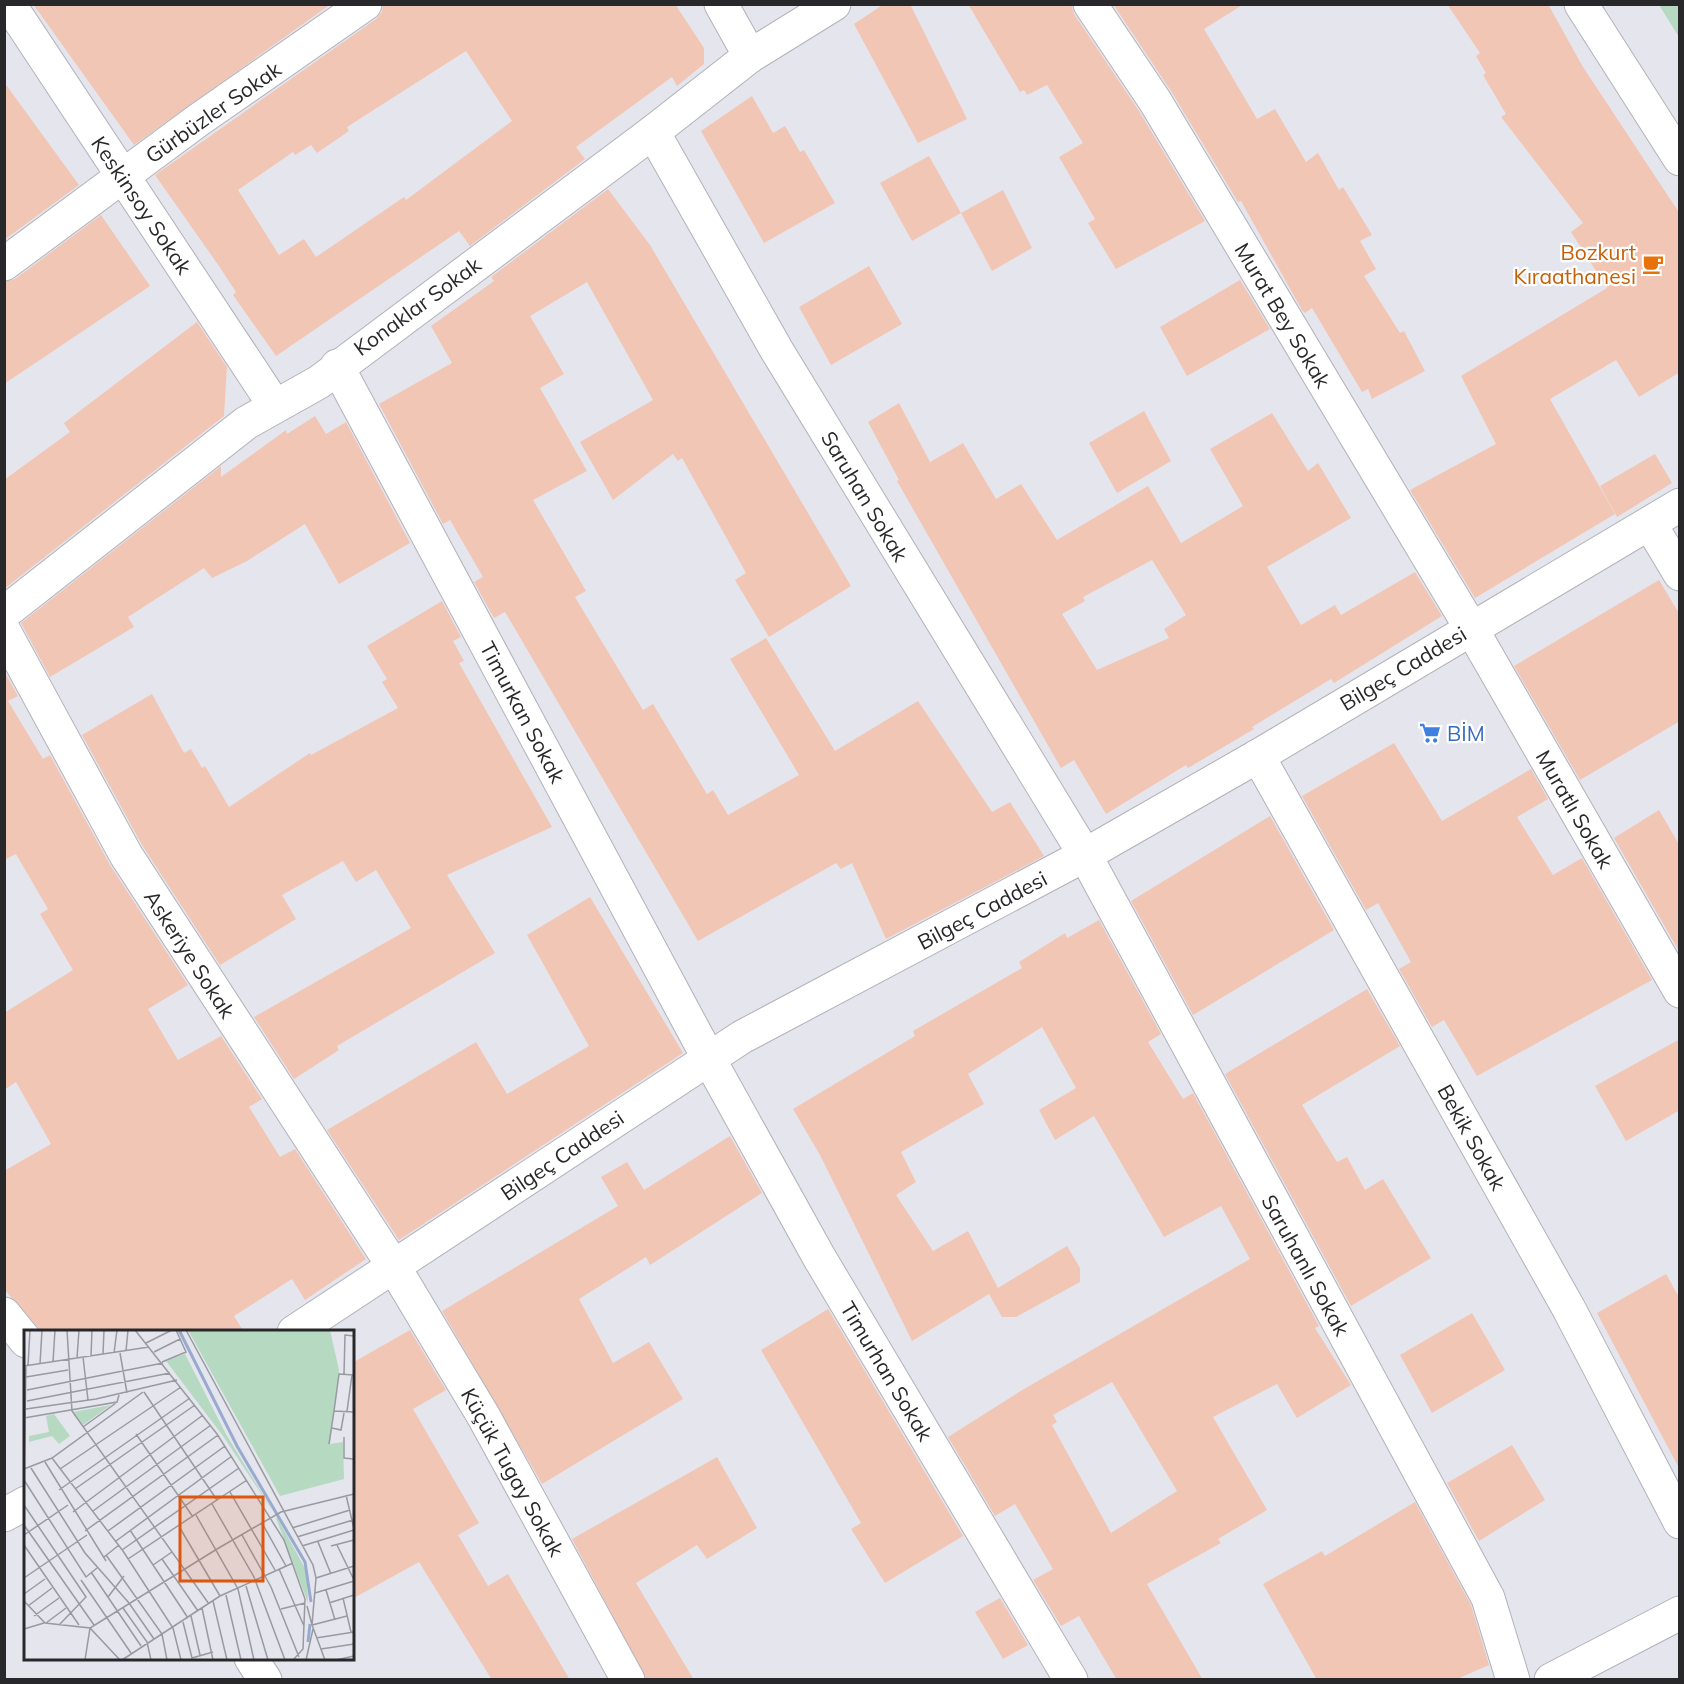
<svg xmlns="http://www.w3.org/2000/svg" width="1684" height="1684" font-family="Mulish,sans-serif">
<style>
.green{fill:#b6d9c1}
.building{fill:#f2c6b5;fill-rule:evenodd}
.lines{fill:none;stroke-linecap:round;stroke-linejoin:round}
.minor-casing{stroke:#b1b1ba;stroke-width:35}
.tertiary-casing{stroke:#b1b1ba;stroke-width:35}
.minor{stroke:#fff;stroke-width:33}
.tertiary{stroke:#fff;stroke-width:33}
.labels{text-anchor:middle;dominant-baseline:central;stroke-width:4.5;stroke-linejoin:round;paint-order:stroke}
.street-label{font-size:21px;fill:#28282b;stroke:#fff}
.food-label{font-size:21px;fill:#c56008;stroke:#fff;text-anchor:end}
.shop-label{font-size:21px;fill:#366cbe;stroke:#fff;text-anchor:start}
.inset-river{fill:none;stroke:#98abcf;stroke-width:3}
.inset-road{fill:none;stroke:#9999a0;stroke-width:1.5}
.view{fill:#de570e;fill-opacity:0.15;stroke:#de570e;stroke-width:3}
.inset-edge{fill:none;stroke:#28282b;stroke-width:3}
</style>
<rect width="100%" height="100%" fill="#e5e5ee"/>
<path class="green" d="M 1659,5 L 1679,5 L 1679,37 Z"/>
<g class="building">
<path d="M 33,4 L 331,4 L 134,145 Z"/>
<path d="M 383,4 L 675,4 L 704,48 L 704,64 L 677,86 L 672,77 L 576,147 L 585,159 L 470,246 L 459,231 L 276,356 L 233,295 L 236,292 L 219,266 L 155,175 L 376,19 L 382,12 ZM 466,51 L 512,121 L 406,200 L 404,197 L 316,257 L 304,239 L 279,255 L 238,190 L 293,152 L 295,155 L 311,145 L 317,153 L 349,131 L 347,127 Z"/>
<path d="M 884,4 L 910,4 L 967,119 L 918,143 L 854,24 Z"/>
<path d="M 968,4 L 1071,4 L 1074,14 L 1139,111 L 1205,221 L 1116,269 L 1088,223 L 1095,219 L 1059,157 L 1083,143 L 1047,85 L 1027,95 L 1024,90 L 1020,92 Z"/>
<path d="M 1113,4 L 1244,4 L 1204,29 L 1257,119 L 1275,109 L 1306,162 L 1318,153 L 1339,190 L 1343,187 L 1372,235 L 1360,241 L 1376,269 L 1364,276 L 1400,333 L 1404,331 L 1425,371 L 1372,399 L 1368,389 L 1362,392 L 1312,308 L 1305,313 L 1302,310 L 1241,201 L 1238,202 L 1171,91 Z"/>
<path d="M 1447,4 L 1548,4 L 1583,67 L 1680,214 L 1680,372 L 1639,397 L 1616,360 L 1550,399 L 1615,514 L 1475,598 L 1410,490 L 1496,444 L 1461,376 L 1607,288 L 1571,232 L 1583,223 L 1501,117 L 1506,114 L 1483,75 L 1486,73 L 1476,56 L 1480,53 Z"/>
<path d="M 4,82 L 79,185 L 4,240 Z"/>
<path d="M 752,96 L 773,133 L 785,126 L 800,152 L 804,150 L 835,203 L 764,243 L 701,131 Z"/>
<path d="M 929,156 L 961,213 L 912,241 L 880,183 Z"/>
<path d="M 608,189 L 650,245 L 851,586 L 769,637 L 735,580 L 746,573 L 682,458 L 678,461 L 673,454 L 613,500 L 580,442 L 653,400 L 587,282 L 530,316 L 564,374 L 540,388 L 587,471 L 533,500 L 586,591 L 575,597 L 643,710 L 653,704 L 707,794 L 713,790 L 728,815 L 799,775 L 730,659 L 766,638 L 835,751 L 918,701 L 992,812 L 1010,802 L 1044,856 L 886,939 L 852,863 L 841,869 L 836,863 L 698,941 L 505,612 L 494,618 L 474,582 L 483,577 L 450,520 L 443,524 L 379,404 L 452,363 L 431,326 L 494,281 L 491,277 Z"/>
<path d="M 1003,190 L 1032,248 L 992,271 L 961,213 Z"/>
<path d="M 101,215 L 150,286 L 4,384 L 4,282 L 15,279 Z"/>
<path d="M 869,266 L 902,324 L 831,365 L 799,307 Z"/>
<path d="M 1240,280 L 1270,329 L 1187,376 L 1160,327 Z"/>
<path d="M 197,322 L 227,367 L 224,416 L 4,589 L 4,480 L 70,432 L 64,423 Z"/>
<path d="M 899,403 L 930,462 L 963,443 L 996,499 L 1021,484 L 1057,540 L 1148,486 L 1181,543 L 1243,506 L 1210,449 L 1272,413 L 1308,471 L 1318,463 L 1351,518 L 1267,567 L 1301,625 L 1335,605 L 1341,615 L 1415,572 L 1442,616 L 1334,683 L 1331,679 L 1252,727 L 1254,729 L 1188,768 L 1186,765 L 1106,814 L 1074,760 L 1061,768 L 897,481 L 899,480 L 868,422 ZM 1152,560 L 1186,615 L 1164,629 L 1169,638 L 1097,670 L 1062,614 L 1085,601 L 1083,597 Z"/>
<path d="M 1144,411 L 1171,461 L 1117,493 L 1089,443 Z"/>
<path d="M 315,416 L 326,434 L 346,422 L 410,543 L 339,584 L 305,524 L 247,561 L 212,578 L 204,568 L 128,617 L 134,627 L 50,677 L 21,623 L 221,466 L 221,477 L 286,430 L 287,434 Z"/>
<path d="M 1655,454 L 1672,483 L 1617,517 L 1600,486 Z"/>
<path d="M 1659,580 L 1680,615 L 1680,721 L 1580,780 L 1514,666 Z"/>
<path d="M 442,601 L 461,637 L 453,641 L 464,661 L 459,663 L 552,827 L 447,875 L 495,953 L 337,1046 L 339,1050 L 294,1079 L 254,1017 L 411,928 L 376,870 L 356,882 L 343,861 L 282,895 L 296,919 L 220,965 L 142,845 L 82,735 L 152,694 L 184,753 L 191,749 L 202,768 L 205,766 L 229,807 L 310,753 L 311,755 L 398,708 L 382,682 L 387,679 L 367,646 Z"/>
<path d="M 4,671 L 18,696 L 8,701 L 43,759 L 50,755 L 110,865 L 188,985 L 148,1009 L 178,1060 L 221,1036 L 262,1099 L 249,1107 L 280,1157 L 295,1149 L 366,1259 L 305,1300 L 292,1279 L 234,1316 L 244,1332 L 42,1332 L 4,1289 L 4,1171 L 51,1144 L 16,1082 L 4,1090 L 4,1013 L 73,970 L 40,914 L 48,909 L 16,854 L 4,860 Z"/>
<path d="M 1394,743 L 1442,821 L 1531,769 L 1548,799 L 1517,817 L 1553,875 L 1582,858 L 1652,980 L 1477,1076 L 1444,1020 L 1432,1027 L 1399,969 L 1411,962 L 1378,903 L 1366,910 L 1302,796 Z"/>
<path d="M 1659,810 L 1680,846 L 1680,953 L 1614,838 Z"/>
<path d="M 1270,816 L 1334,930 L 1193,1015 L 1131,901 Z"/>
<path d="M 590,897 L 683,1053 L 399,1240 L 327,1130 L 476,1042 L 507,1094 L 589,1046 L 527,935 Z"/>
<path d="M 1099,920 L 1161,1034 L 1148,1042 L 1183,1099 L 1193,1093 L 1319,1326 L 1315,1328 L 1351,1385 L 1297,1418 L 1277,1384 L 1213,1417 L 1267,1510 L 1218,1539 L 1221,1543 L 1147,1584 L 1203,1680 L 1117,1680 L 1079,1616 L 1061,1626 L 1033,1580 L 1053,1569 L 1015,1504 L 995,1516 L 948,1437 L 1024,1389 L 1250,1259 L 1221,1206 L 1164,1237 L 1094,1116 L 1055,1140 L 1039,1110 L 1076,1088 L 1042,1027 L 968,1074 L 984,1104 L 901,1152 L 916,1182 L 896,1195 L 933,1251 L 968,1231 L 998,1288 L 1067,1246 L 1080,1268 L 1080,1282 L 1016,1317 L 1002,1317 L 989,1294 L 912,1341 L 820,1155 L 793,1109 L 915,1036 L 913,1031 L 1022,968 L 1019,962 L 1065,933 L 1067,938 ZM 1112,1382 L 1177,1491 L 1111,1533 L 1052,1425 L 1057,1422 L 1053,1415 Z"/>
<path d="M 1367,989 L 1400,1046 L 1302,1105 L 1337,1162 L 1347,1157 L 1365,1190 L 1383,1179 L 1431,1258 L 1351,1306 L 1225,1074 Z"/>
<path d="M 1680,1039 L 1680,1110 L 1626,1141 L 1595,1086 Z"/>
<path d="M 730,1136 L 762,1193 L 650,1265 L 646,1257 L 579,1299 L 613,1363 L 649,1342 L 683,1399 L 542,1484 L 442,1311 L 618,1206 L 601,1177 L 627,1162 L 644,1190 Z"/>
<path d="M 1666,1274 L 1680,1299 L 1680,1470 L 1597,1313 Z"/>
<path d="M 828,1309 L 963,1536 L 885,1583 L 851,1529 L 861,1523 L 761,1350 Z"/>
<path d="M 1472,1313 L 1505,1370 L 1432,1413 L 1400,1355 Z"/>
<path d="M 410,1330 L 446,1390 L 413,1409 L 479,1523 L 458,1535 L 488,1586 L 508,1574 L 570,1680 L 492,1680 L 419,1562 L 352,1599 L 352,1363 Z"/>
<path d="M 1512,1445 L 1545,1500 L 1479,1541 L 1447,1483 Z"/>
<path d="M 717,1457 L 757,1528 L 707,1559 L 697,1545 L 636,1583 L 694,1680 L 647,1680 L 572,1539 Z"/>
<path d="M 1415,1502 L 1471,1605 L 1489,1665 L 1455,1680 L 1317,1680 L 1263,1584 L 1322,1551 L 1325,1556 Z"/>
<path d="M 1000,1598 L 1028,1645 L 1003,1659 L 975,1612 Z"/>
</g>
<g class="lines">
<defs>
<g id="minor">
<path d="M 9,4 L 275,406"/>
<path d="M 721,4 L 750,56"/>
<path d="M 1090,4 L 1155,101 L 1471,628 L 1680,991"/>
<path d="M 653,132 L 776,349 L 1085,855 L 1488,1598 L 1513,1680"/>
<path d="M 4,264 L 197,121 L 365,4"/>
<path d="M 337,366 L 709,1059 L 819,1257 L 1071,1680"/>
<path d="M 1650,524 L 1680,574"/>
<path d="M 4,613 L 246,423 L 319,382 L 653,132 L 750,56 L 834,4"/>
<path d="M 4,631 L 126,855 L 394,1267 L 484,1417 L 628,1680"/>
<path d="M 1258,756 L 1569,1309 L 1680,1522"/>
<path d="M 251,1658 L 265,1680"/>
</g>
<g id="tertiary">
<path d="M 1581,4 L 1680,159"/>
<path d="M 4,1314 L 26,1341"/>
<path d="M 294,1332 L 742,1037 L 1085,855 L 1258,756 L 1680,505"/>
<path d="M 4,1515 L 26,1503"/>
<path d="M 1551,1680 L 1680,1613"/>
</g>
</defs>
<use href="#minor" class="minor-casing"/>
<use href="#tertiary" class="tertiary-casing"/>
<use href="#minor" class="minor"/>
<use href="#tertiary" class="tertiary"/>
</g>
<defs>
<symbol id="cafe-bare" viewBox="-9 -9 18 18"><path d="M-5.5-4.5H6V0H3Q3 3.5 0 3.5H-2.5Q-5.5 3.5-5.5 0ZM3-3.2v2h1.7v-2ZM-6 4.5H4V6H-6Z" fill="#e8710a" stroke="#fff" stroke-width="2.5" paint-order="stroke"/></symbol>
<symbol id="supermarket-bare" viewBox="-9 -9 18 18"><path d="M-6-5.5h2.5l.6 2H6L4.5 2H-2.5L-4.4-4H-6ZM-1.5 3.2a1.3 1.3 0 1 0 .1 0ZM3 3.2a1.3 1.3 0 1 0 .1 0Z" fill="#3f7fe0" stroke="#fff" stroke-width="2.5" paint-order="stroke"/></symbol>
</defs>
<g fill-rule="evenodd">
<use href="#cafe-bare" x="1638" y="249" width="30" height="30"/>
<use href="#supermarket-bare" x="1415" y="718" width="30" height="30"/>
</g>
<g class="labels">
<g class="street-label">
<text transform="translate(213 112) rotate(-35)">Gürbüzler Sokak</text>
<text transform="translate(142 205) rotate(56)">Keskinsoy Sokak</text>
<text transform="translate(417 306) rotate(-36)">Konaklar Sokak</text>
<text transform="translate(1283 315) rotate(59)">Murat Bey Sokak</text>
<text transform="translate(865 496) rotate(59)">Saruhan Sokak</text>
<text transform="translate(1403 668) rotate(-31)">Bilgeç Caddesi</text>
<text transform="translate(523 712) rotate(62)">Timurkan Sokak</text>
<text transform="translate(1575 809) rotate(60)">Muratlı Sokak</text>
<text transform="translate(982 910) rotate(-28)">Bilgeç Caddesi</text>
<text transform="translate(190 954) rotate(57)">Askeriye Sokak</text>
<text transform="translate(1472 1137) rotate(61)">Bekik Sokak</text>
<text transform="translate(562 1155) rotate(-34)">Bilgeç Caddesi</text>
<text transform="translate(1306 1265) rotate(61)">Saruhanlı Sokak</text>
<text transform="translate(887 1371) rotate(59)">Timurhan Sokak</text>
<text transform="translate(513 1472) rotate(61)">Küçük Tugay Sokak</text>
</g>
<g class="food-label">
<text x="1636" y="252">Bozkurt<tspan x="1636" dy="24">Kıraathanesi</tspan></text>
</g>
<g class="shop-label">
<text x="1447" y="733">BİM</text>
</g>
</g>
<g transform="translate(24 1330)">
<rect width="330" height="330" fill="#e5e5ee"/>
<path d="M 164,0 L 306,0 L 315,40 L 306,114 L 319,112 L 320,149 L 256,166 ZM 161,24 L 202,104 L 250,183 L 199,106 L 142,31 ZM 87,75 L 59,95 L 49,82 ZM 30,84 L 46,106 L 35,114 L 28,106 L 5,112 L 5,106 L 25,102 L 22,86 ZM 253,187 L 283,242 L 284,273 L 252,188 Z" fill="#b6d9c1"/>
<path class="inset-river" d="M 155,0 L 213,116 L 281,232 L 287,272M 284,312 L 286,294"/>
<path class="inset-road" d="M 43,0 L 48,81 L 185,274M 111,0 L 193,104 L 260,210 L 281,269 L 279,319 L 269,330M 162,0 L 289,235 L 292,248 L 288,295 L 301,330M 122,13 L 148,0M 102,21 L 104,0M 130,22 L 156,9M 90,23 L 93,0M 96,23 L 103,63M 79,24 L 80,0M 67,26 L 68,0M 59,27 L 64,70M 53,28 L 55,0M 29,32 L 31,0M 138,32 L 162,22 L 152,0M 16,34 L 18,0M 0,36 L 125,17M 4,36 L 6,0M 320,44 L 321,5 L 330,6M 330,45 L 315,44 L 310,81 L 330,82M 2,47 L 44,40M 3,60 L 139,33M 120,62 L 193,170M 3,71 L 146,43M 2,79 L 72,69 L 153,50M 323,81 L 328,45M 0,88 L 93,72 L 95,65M 59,97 L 92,73M 308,98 L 317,100 L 320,83M 112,104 L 169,187M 320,107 L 320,128 L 330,129M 305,114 L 310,81M 28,128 L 99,221 L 149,298 L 157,330M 21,132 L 82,231M 7,138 L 61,223 L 105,273 L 130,309M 0,139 L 28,128 L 119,62M 36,139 L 157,57M 0,148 L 2,36M 0,150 L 62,247 L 73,238M 51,159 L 171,75M 35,160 L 166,68M 206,162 L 251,240M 322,165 L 330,199M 188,174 L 230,247 L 261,330M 0,175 L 62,267 L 36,294M 69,181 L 187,95M 49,182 L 179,85M 172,185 L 214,259 L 230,330M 238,193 L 262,236M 0,195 L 70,295M 156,198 L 196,266M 268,198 L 326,180M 106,200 L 164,288M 61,201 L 194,105M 84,201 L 201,116M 0,205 L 44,175M 218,205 L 247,257 L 275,327M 273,207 L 329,190M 92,211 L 208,126M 294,212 L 307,244M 0,215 L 55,295M 313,215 L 330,250M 278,216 L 330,200M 307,216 L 330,210M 98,220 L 215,138M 82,225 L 138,304 L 143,330M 80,227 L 95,215M 104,229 L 223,150M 138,229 L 174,281M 129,235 L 148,222M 255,239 L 280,296M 67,242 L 117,316M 0,248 L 63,205M 292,248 L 330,236M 57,250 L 107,323M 222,256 L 244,330M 302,260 L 311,290M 291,263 L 330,251M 0,264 L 21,249M 202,265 L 217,330M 84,267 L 100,246M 319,268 L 327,302M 0,271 L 21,293 L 66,298 L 96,330M 189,271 L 203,330M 305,273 L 330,265M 4,276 L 28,258M 283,276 L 288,295 L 323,286M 99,278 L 123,312 L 127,330M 178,278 L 189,330M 257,279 L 281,273M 10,286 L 35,268M 167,286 L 176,325M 159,292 L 168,328 L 189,322M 22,293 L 42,278M 0,299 L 20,293M 292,308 L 330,302M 297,319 L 330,314M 61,330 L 66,298 L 193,219 L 257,182 L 330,164M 98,330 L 196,266 L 269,233M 282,330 L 289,299M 312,330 L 330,326"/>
<path class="view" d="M 156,167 L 239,167 L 239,251 L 156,251 Z"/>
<rect width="330" height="330" class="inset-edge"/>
</g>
<rect width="1684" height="1684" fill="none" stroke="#28282b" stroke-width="12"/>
</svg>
